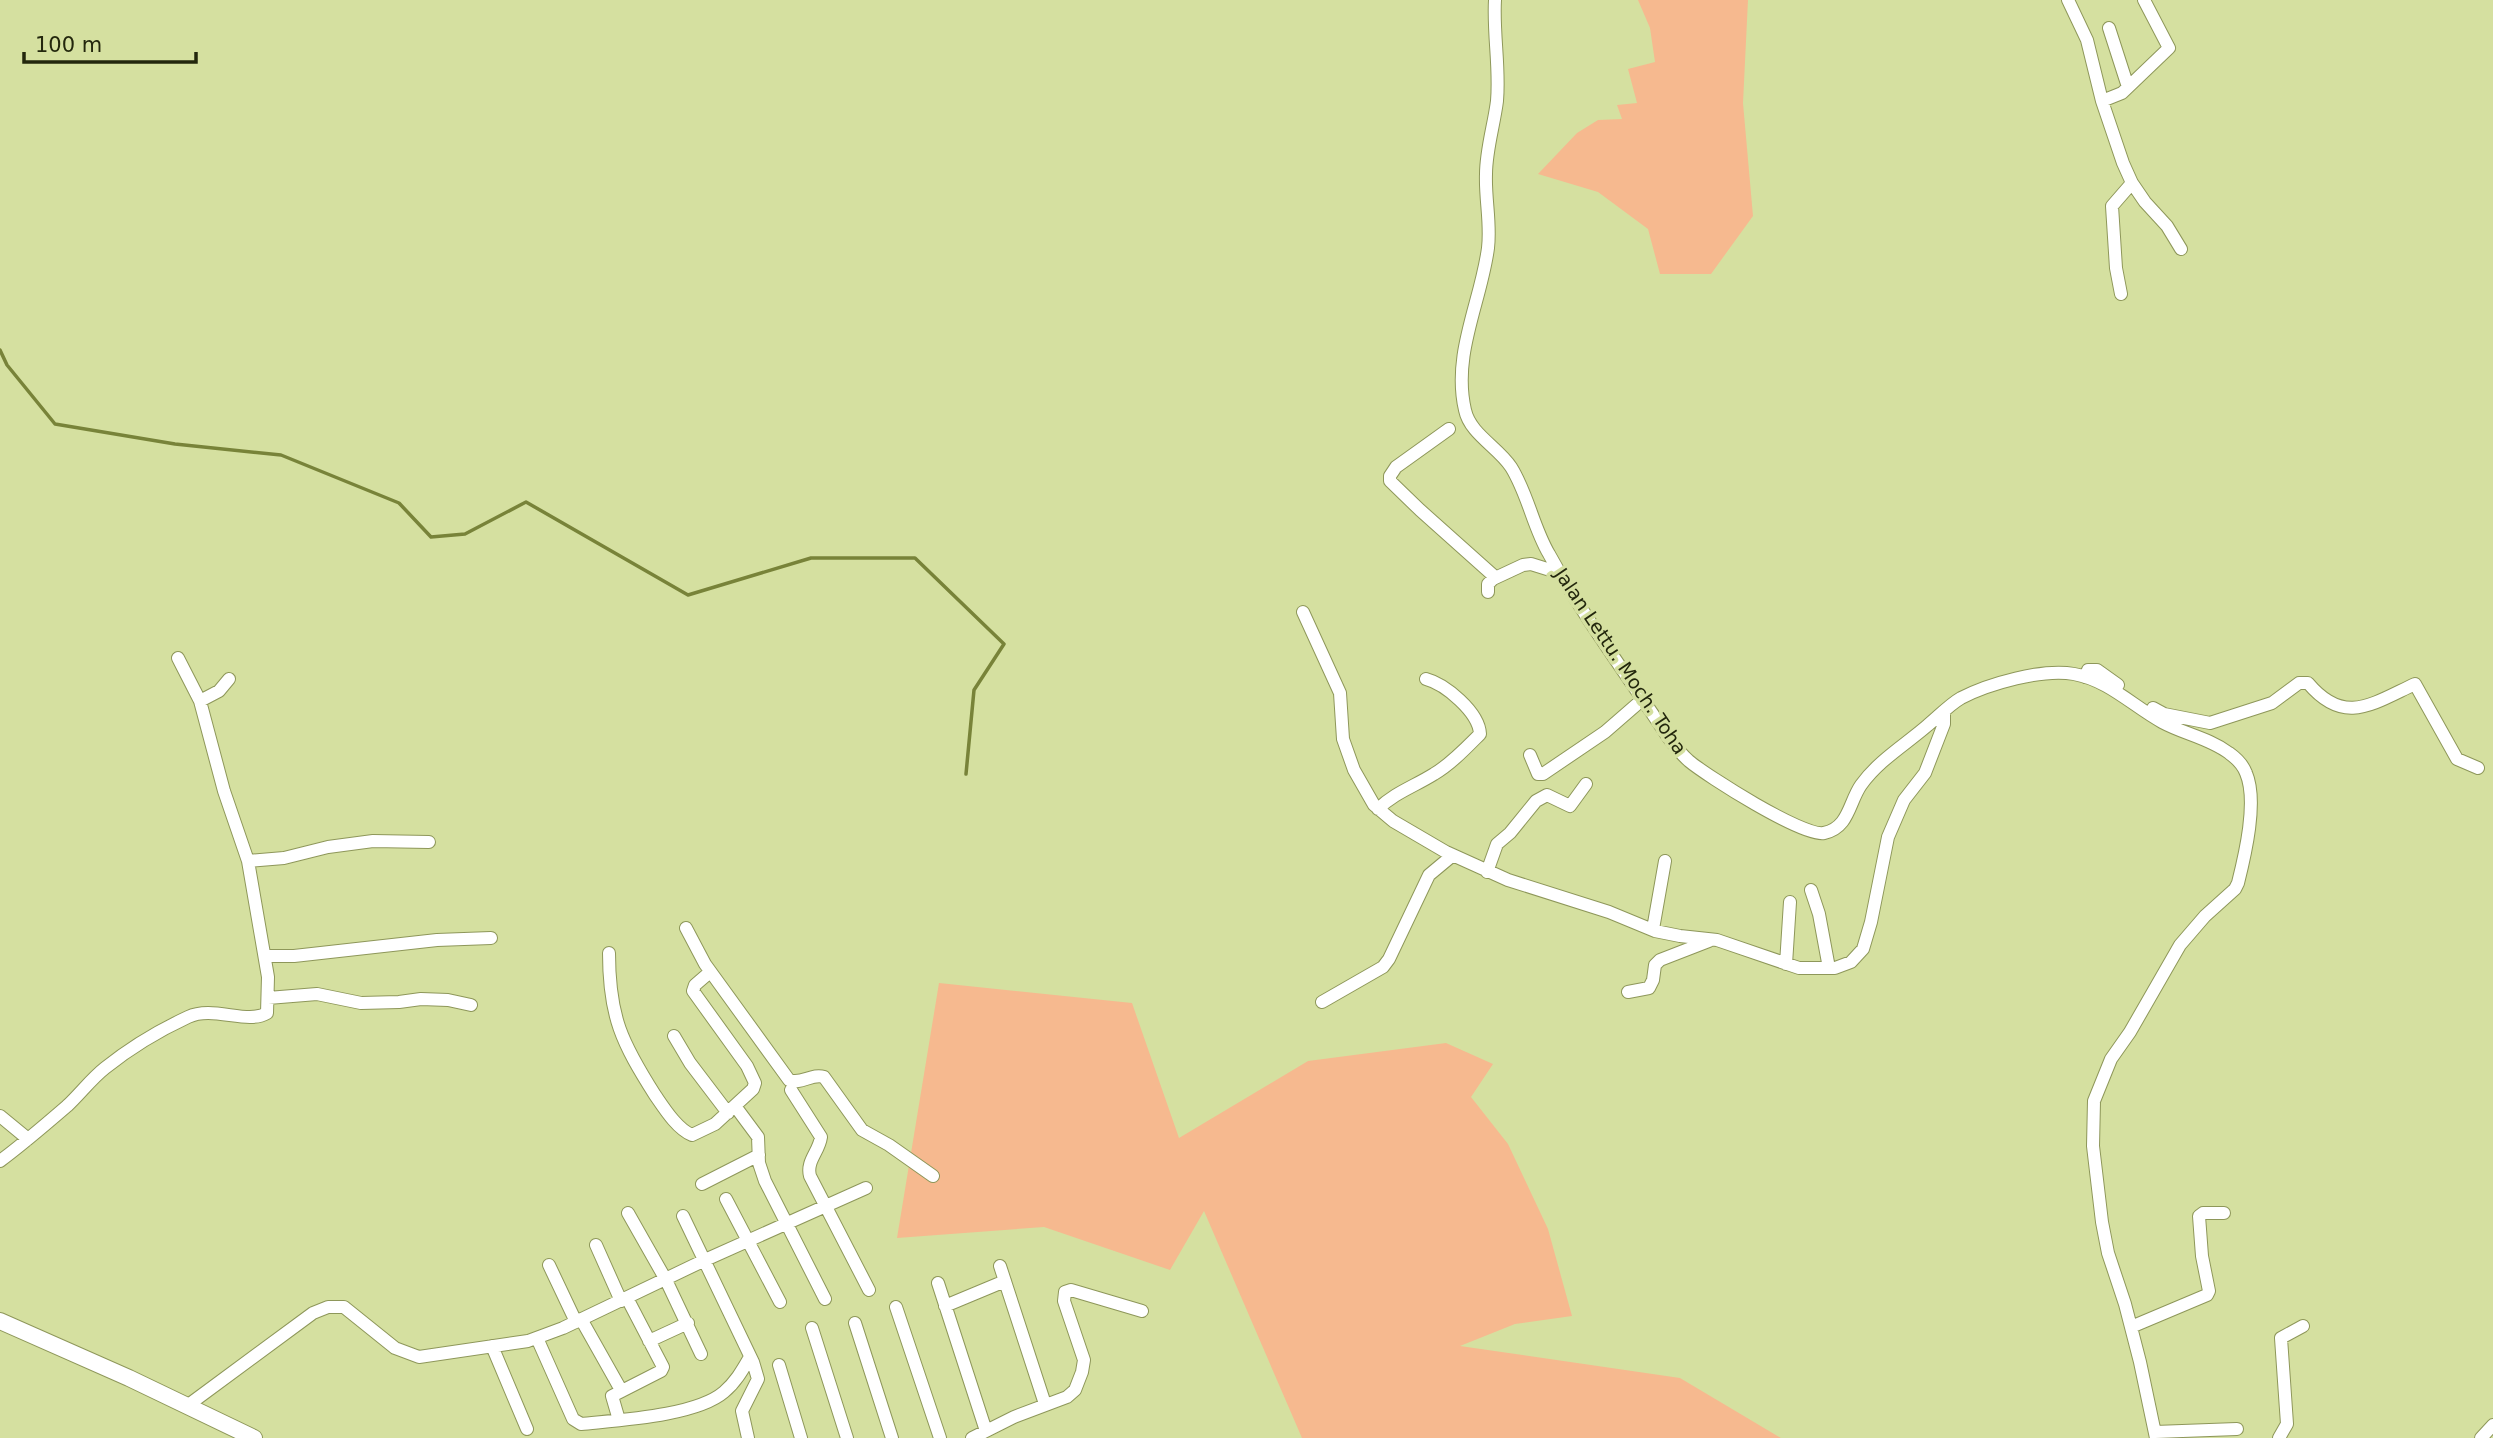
<svg xmlns="http://www.w3.org/2000/svg" width="2493" height="1438" font-family="'DejaVu Sans',sans-serif">
  <style>
    .green { fill: #f6b98f }
    .lines { fill: none; stroke-linecap: round; stroke-linejoin: round }
    .stream { stroke: #788339; stroke-width: 3.5 }
    .minor-casing { stroke: #8e975a; stroke-width: 14 }
    .major-casing { stroke: #8e975a; stroke-width: 18 }
    .minor { stroke: #fff; stroke-width: 12 }
    .major { stroke: #fff; stroke-width: 16 }
    .labels { text-anchor: middle; dominant-baseline: central; stroke-width: 7; stroke-linejoin: round; paint-order: stroke }
    .street-label { font-size: 19px; fill: #23270d; stroke: #d5e0a0 }
  </style>
  <rect width="100%" height="100%" fill="#d5e0a0"/>
  <path class="green" d="M 1638,0 L 1748,0 L 1743,103 L 1753,216 L 1711,274 L 1660,274 L 1648,229 L 1598,192 L 1538,174 L 1577,133 L 1598,120 L 1622,119 L 1617,105 L 1637,103 L 1628,69 L 1655,62 L 1650,28 Z
    M 939,983 L 1132,1003 L 1179,1138 L 1308,1061 L 1446,1043 L 1493,1064 L 1471,1097 L 1508,1144 L 1548,1229 L 1572,1316 L 1515,1324 L 1460,1346 L 1680,1378 L 1781,1438 L 1302,1438 L 1204,1211 L 1170,1270 L 1044,1227 L 897,1238 Z"/>
  <g class="lines">
    <path class="stream" d="M 0,350 L 7,365 L 55,424 L 175,444 L 281,455 L 399,503 L 431,537 L 465,534 L 526,502 L 688,595 L 811,558 L 915,558 L 1004,644 L 974,690 L 966,774"/>
    <defs>
      <path id="minor" d="M 1495,0 C 1493,34 1500,67 1497,101 C 1494,125 1486,150 1486,174 C 1485,199 1491,223 1488,248 C 1481,302 1452,354 1465,410 C 1470,434 1498,447 1511,467 C 1528,494 1533,527 1549,554 C 1584,618 1628,676 1668,737 C 1674,745 1681,754 1689,761 C 1707,776 1803,837 1824,833 C 1849,828 1849,802 1861,785 C 1879,760 1905,745 1928,725 C 1939,716 1949,705 1961,698 C 1988,684 2043,668 2074,674 C 2108,680 2133,706 2162,722 C 2184,734 2209,738 2229,753 C 2236,758 2243,765 2246,773 C 2258,801 2245,855 2238,883 L 2235,889 L 2205,916 L 2180,945 L 2130,1032 L 2111,1059 L 2094,1101 L 2093,1146 L 2102,1222 L 2108,1253 L 2125,1304 L 2140,1362 L 2156,1438
        M 2068,0 L 2087,40 L 2102,101 L 2123,163 L 2132,183 L 2145,202 L 2167,226 L 2181,249
        M 2109,28 L 2128,87
        M 2102,101 L 2122,93 L 2169,48 L 2144,0
        M 2121,294 L 2116,268 L 2112,206 L 2132,183
        M 1449,429 L 1396,467 L 1390,476 L 1390,481 L 1420,510 L 1495,577
        M 1488,592 L 1488,584 L 1493,579 L 1523,565 L 1531,564 L 1560,573
        M 1303,612 L 1340,693 L 1343,739 L 1354,770 L 1374,805 L 1393,821 L 1446,852 L 1508,880 L 1609,912 L 1655,931 L 1680,936 L 1717,940 L 1799,968 L 1835,968 L 1851,962 L 1863,949 L 1871,922 L 1888,837 L 1904,800 L 1925,773 L 1944,724 L 1944,713
        M 2085,677 L 2088,670 L 2097,670 L 2118,685
        M 200,701 L 219,691 L 229,679
        M 2153,708 L 2164,714 L 2210,723 L 2272,703 L 2299,683 L 2308,683 C 2344,726 2372,704 2415,684 L 2457,759 L 2478,768
        M 1530,755 L 1538,774 L 1543,774 L 1605,732 L 1643,699
        M 1378,809 C 1394,793 1415,786 1434,774 C 1451,764 1466,748 1480,734 C 1479,712 1445,684 1426,679
        M 248,861 L 284,858 L 328,847 L 373,841 L 429,842
        M 1487,872 L 1497,844 L 1510,833 L 1536,801 L 1547,795 L 1570,806 L 1586,784
        M 1811,890 L 1819,914 L 1829,968
        M 686,928 L 705,964 L 789,1080 C 801,1085 812,1073 824,1077 L 862,1130 L 889,1145 L 933,1176
        M 1653,929 L 1665,861
        M 609,953 C 609,1017 622,1043 655,1095 C 664,1108 677,1129 692,1135 L 715,1124 L 753,1089 L 755,1083 L 747,1066 L 693,991 L 695,985 L 710,972
        M 265,956 L 294,956 L 437,940 L 491,938
        M 1786,964 L 1790,902
        M 1628,992 L 1649,988 L 1653,980 L 1655,965 L 1660,960 L 1709,941
        M 268,998 L 317,994 L 361,1003 L 399,1002 L 421,999 L 448,1000 L 471,1005
        M 1322,1002 L 1383,967 L 1389,959 L 1429,875 L 1453,855
        M 674,1036 L 690,1063 L 728,1113
        M 791,1090 L 821,1137 C 819,1152 806,1161 810,1176 L 869,1290
        M 735,1106 L 758,1137 L 759,1163 L 765,1181 L 825,1299
        M 0,1116 L 28,1139
        M 0,1161 C 23,1144 45,1125 67,1106 C 80,1094 91,1079 105,1068 C 130,1048 160,1030 188,1017 C 213,1005 247,1025 267,1013 L 268,977 L 248,861 L 224,791 L 200,701 L 178,658
        M 702,1184 L 759,1155
        M 726,1199 L 780,1302
        M 628,1213 L 666,1280 L 701,1354
        M 683,1216 L 753,1362 L 758,1379 L 742,1411 L 748,1438
        M 596,1245 L 621,1301
        M 549,1265 L 576,1322
        M 1000,1266 L 1045,1404
        M 938,1283 L 986,1431
        M 945,1306 L 1005,1281
        M 896,1307 L 940,1438
        M 581,1319 L 621,1390
        M 855,1323 L 892,1438
        M 2131,1327 L 2207,1295 L 2209,1291 L 2202,1256 L 2199,1216 L 2203,1213 L 2224,1213
        M 812,1328 L 847,1438
        M 537,1338 L 573,1419 L 581,1424 C 619,1420 696,1416 724,1392 C 736,1382 743,1369 750,1357
        M 649,1341 L 688,1323
        M 492,1346 L 527,1429
        M 779,1365 L 801,1438
        M 187,1406 L 313,1313 L 328,1307 L 344,1307 L 395,1348 L 419,1357 L 528,1341 L 563,1328 L 705,1260 L 866,1188
        M 619,1420 L 612,1396 L 661,1371 L 663,1367 L 627,1298
        M 2155,1432 L 2237,1429
        M 972,1438 L 1014,1417 L 1067,1397 L 1075,1390 L 1082,1372 L 1084,1360 L 1064,1301 L 1065,1292 L 1071,1290 L 1142,1311
        M 2279,1438 L 2287,1424 L 2281,1338 L 2303,1326
        M 2481,1438 L 2493,1425"/>
      <path id="major" d="M 0,1321 L 129,1378 L 254,1438"/>
    </defs>
    <use href="#minor" class="minor-casing"/>
    <use href="#major" class="major-casing"/>
    <use href="#minor" class="minor"/>
    <use href="#major" class="major"/>
  </g>
  <g class="labels">
    <g class="street-label">
      <text transform="translate(1621 661) rotate(56)">Jalan Lettu. Moch. Toha</text>
    </g>
  </g>
  <path d="M24 52v10h172v-10" fill="none" stroke="#23270d" stroke-width="3.5"/>
  <text x="35" y="52" font-size="21" fill="#23270d" stroke="#d5e0a0" stroke-width="5" paint-order="stroke">100 m</text>
</svg>
